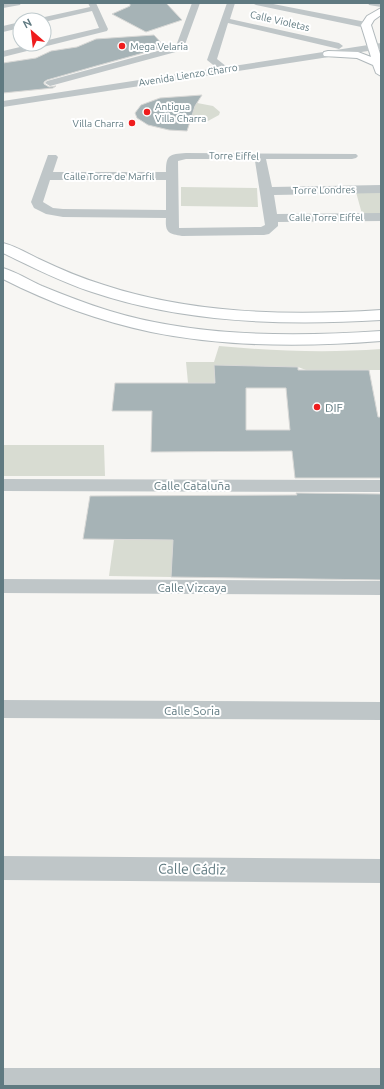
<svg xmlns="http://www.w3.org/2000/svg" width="384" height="1089" font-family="Ubuntu,sans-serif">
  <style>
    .green { fill: #d8dcd2 }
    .building { fill: #a6b3b6; stroke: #d8d8d6; fill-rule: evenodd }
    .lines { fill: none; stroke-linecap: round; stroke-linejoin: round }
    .major-casing { stroke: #b0b8bb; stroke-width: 2 }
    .minor { fill: #bfc6c8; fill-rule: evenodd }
    .major { fill: #fff; fill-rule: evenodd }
    .poi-dot { fill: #ef1c1d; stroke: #fff; stroke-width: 1.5 }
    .labels { text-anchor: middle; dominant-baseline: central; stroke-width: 4; stroke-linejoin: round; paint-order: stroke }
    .far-street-label { font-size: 10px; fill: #607a81; stroke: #fff }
    .far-poi-label { font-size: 10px; fill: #607a81; stroke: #fff; text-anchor: start }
    .poi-label { font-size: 12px; fill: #607a81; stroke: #fff; text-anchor: start }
    .street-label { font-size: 12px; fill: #607a81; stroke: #fff }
    .near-street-label { font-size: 14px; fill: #607a81; stroke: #fff }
  </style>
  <rect width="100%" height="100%" fill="#f7f6f3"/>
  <path class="green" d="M 192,102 L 213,106 L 220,112 L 219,115 L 208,121 L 183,123 Z
    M 181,187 L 257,188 L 258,207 L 181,206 Z
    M 356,192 L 381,192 L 381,214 L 362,214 Z
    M 219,346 C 273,351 327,353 381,349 L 381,370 L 306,370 L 298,367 L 214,366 L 216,424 L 188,383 L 186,362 L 214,362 Z
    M 3,445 L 104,445 L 105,476 L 3,476 Z
    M 114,540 L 173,540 L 171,577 L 109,576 Z"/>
  <path class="building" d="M 130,3 L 166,3 L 182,20 L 146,32 L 112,14 L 130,6 Z
    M 154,35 L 165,47 L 96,66 L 47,80 L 44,82 L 44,84 L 49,87 L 56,86 L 53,88 L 3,93 L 3,63 L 36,58 L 51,51 L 77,47 L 96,39 Z
    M 202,95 L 195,106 L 187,131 L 169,130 L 148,125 L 137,118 L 135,113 L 141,105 L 160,98 Z
    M 214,365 L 298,367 L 298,370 L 369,370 L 378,417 L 381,417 L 381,478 L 295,478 L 292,451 L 151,452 L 152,411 L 112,411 L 115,383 L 215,383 ZM 246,388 L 286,388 L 290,430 L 246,430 Z
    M 296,493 L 381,494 L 381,580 L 171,577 L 173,540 L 83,539 L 90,496 L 297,495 Z"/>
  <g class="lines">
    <defs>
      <path id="major" d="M 381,8 L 381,15 L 374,20 L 371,25 L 381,57 L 381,76 L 376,73 L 373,65 L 357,58 L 324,56 L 323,54 L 324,52 L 328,51 L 358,52 L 371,57 L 361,25 L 367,16 Z
        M 3,243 C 15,246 27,253 39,259 C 60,269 81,278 104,285 C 192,314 289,316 381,310 L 381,320 C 285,326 184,323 92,292 C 61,282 32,267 3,253 Z
        M 3,268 C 16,272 29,280 42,286 C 64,295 87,304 110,311 C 195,337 293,337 381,331 L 381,341 C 307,347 224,347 151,332 C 100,321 50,303 3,279 Z"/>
    </defs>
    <use href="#major" class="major-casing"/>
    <path class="minor" d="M 21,3 L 20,5 L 3,8 L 3,4 Z
      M 88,3 L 96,3 L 108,29 L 107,31 L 3,57 L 3,51 L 33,44 L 44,44 L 44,41 L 99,28 L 92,11 L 44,22 L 44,20 L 39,20 L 40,18 L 90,7 Z
      M 192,3 L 200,3 L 183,50 L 50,86 L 45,83 L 47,81 L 176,46 Z
      M 227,3 L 235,3 L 230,19 L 339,43 L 343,46 L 339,49 L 228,23 L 217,59 L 227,67 L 381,43 L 381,49 L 3,107 L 3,101 L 217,68 L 207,60 Z
      M 252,3 L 268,3 L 366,22 L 370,25 L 366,28 L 256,5 Z
      M 368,3 L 381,3 L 381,7 L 369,5 Z
      M 20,22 L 20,28 L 3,32 L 3,26 Z
      M 186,153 L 356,154 L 358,156 L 356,158 L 352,159 L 266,159 L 272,187 L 381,185 L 381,193 L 274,195 L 277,214 L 381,213 L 381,221 L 278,222 L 278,226 L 269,234 L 264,235 L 182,236 C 168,234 165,232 166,218 L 63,217 L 46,214 L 34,208 L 31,202 L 48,155 L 56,155 L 58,157 L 53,172 L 166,172 C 166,155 169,154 186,153 ZM 186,159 L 251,159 L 255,161 L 265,225 L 261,227 L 179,228 L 178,161 ZM 50,180 L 166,180 L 166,210 L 63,209 L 53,208 L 43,202 Z
      M 3,479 L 381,480 L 381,492 L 3,491 Z
      M 3,579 L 381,581 L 381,595 L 3,593 Z
      M 3,700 L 381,702 L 381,720 L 3,718 Z
      M 3,856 L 381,859 L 381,883 L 3,880 Z
      M 3,1068 L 381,1068 L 381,1086 L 3,1086 Z"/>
    <use href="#major" class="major"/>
  </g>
  <g class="poi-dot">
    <circle cx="122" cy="46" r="4"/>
    <circle cx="147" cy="112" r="4"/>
    <circle cx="132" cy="123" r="4"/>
    <circle cx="317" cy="407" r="4"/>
  </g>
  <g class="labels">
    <g class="far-street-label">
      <text transform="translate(280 21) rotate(13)">Calle Violetas</text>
      <text transform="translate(188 75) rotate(-9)">Avenida Lienzo Charro</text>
      <text transform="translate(234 156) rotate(1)">Torre Eiffel</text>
      <text x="109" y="176">Calle Torre de Marfil</text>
      <text transform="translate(324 190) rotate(-1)">Torre Londres</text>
      <text x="326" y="217">Calle Torre Eiffel</text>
    </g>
    <g class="far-poi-label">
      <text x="130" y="46">Mega Velaria</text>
      <text x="155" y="106">Antigua<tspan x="155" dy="12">Villa Charra</tspan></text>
      <text x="124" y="123" text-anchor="end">Villa Charra</text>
    </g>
    <g class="poi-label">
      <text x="325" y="407">DIF</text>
    </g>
    <g class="street-label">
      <text x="192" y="485">Calle Cataluña</text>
      <text x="192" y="587">Calle Vizcaya</text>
      <text x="192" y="710">Calle Soria</text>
    </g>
    <g class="near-street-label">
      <text transform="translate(192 869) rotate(1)">Calle Cádiz</text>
    </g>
  </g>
  <rect width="384" height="1089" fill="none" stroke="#607a81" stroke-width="8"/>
  <g transform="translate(32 32) rotate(332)"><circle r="19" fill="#ffffff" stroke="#bfcacd"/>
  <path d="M0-3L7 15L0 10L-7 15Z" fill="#ef1c1d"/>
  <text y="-6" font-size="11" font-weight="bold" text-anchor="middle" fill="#607a81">N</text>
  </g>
</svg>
